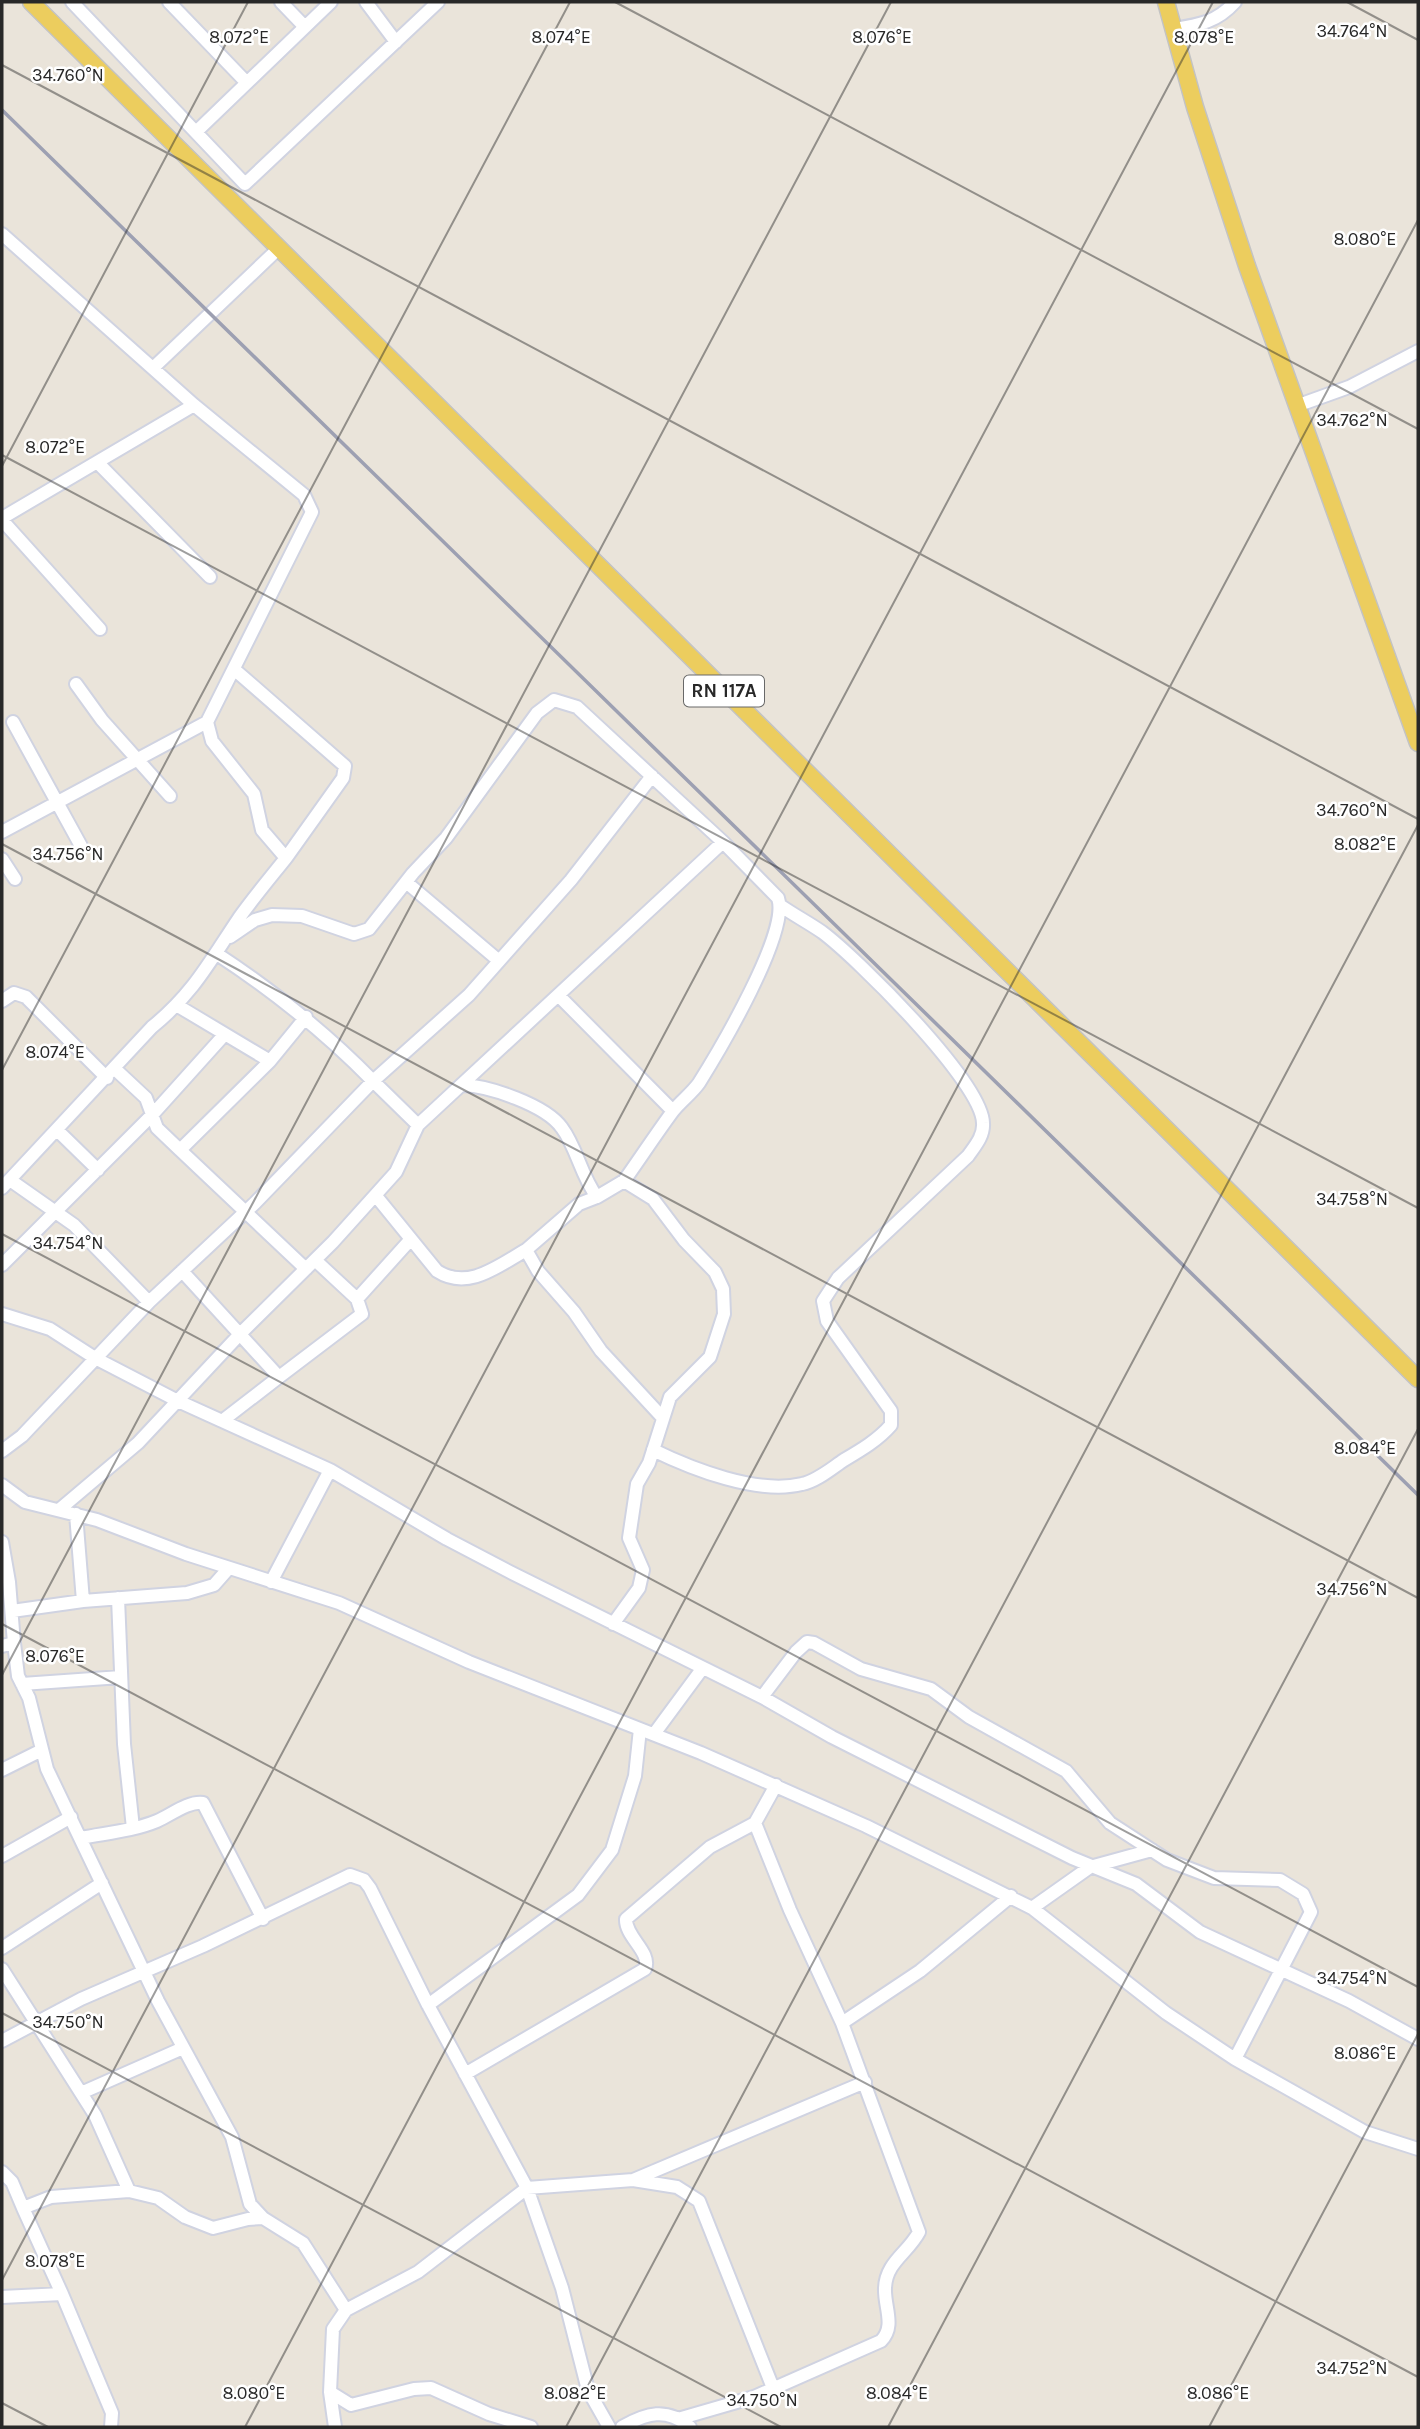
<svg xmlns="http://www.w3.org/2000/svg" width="1420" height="2429" font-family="Karla,sans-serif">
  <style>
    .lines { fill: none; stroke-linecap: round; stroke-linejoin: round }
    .minor-casing { stroke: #d0d3e1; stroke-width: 16 }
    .major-casing { stroke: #c3c3c3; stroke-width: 19 }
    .minor { stroke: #fff; stroke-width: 12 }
    .major { stroke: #eccd5e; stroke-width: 16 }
    .rail { stroke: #9da0b2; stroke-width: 3.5 }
    .ticks { fill: none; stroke: #282828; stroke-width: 2; stroke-opacity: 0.45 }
    .labels { text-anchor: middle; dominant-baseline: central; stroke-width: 5; stroke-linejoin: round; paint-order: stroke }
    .shield { fill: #fff; stroke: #686868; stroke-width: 2 }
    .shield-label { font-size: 19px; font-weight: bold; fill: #282828 }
    .ticks-label { font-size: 18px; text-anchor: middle; fill: #282828; stroke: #fff; stroke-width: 5; stroke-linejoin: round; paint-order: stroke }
  </style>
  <rect width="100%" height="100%" fill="#eae4da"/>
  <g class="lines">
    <defs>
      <path id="minor" d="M 72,2 L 245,184 L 438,2
        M 169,2 L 247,83
        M 281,2 L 305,27
        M 366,2 L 396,42
        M 1173,29 C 1200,25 1217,22 1235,2
        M 197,131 L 331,2
        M 2,234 L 194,405 L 304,495 L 312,512 L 207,722 L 212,741 L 254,794 L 262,830 L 286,858 C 270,878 254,897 239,918 C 210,961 193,994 152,1027 L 2,1188
        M 153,368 L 278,249
        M 1299,405 L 1349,387 L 1418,351
        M 97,462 L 210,577
        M 2,518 L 194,405
        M 2,520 L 100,629
        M 235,670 L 345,766 L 343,778 L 286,858
        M 76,684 L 102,720 L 170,796
        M 13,722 L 81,846
        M 2,832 L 207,722
        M 2,859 L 15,879
        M 406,882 L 498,960
        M 230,937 L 255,920 L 272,915 L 302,916 L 354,934 L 369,929 L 413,873 L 446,838 L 537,713 L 554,700 L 577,707 L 723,842 L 418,1125
        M 217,954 C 275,992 325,1032 373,1081 L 469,995 L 571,880 L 652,776
        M 559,996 L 673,1111
        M 2,1001 L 14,993 L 26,997 L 107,1078
        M 178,1006 L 270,1061
        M 115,1069 L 146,1098 L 157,1128 L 180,1150 L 270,1061 L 306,1017
        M 463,1085 C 489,1086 546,1105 562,1128 C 577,1148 581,1176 597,1197 L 624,1181 L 653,1199 L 684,1240 L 715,1272 L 723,1289 L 724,1314 L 710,1357 L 670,1397 L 649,1463 L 637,1484 L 629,1538 L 643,1570 L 639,1588 L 613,1624
        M 57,1130 L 98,1170
        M 180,1150 L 306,1269
        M 624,1181 C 641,1157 656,1134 673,1111 C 681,1101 692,1093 699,1083 C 719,1051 790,932 778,898 L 723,842
        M 376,1196 L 437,1271 C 468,1291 498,1266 526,1250
        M 597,1197 L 579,1204 L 526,1250 L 538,1271 L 574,1312 L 601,1351 L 662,1417
        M 2,1265 L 153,1114 L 225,1034
        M 182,1271 L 279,1377 L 222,1421
        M 357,1299 L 411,1239
        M 2,1314 L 50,1329 L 95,1358 L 178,1401 L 330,1470 L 447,1539 L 510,1572 L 762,1697 L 832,1737 L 1072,1858 L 1136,1884 L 1200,1932 L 1349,2001 L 1418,2039
        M 279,1377 L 362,1314 L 357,1299 L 315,1260
        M 653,1450 C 692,1469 758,1495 802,1484 C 817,1481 832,1468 844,1460 C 861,1450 878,1440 891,1425 L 891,1411 L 827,1321 L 823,1301 L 838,1278 L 968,1156 C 975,1146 984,1136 983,1123 C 982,1082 857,958 822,932 C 809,923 794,915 781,906
        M 2,1451 L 22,1436 L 149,1302 L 74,1225 L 10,1180
        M 2,1485 L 25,1502 L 97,1520 L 186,1554 L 339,1603 L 469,1662 L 701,1753 L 866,1826 L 1032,1908 L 1166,2013 L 1235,2059 L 1365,2132 L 1418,2149
        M 60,1509 L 138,1443 L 240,1334 L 333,1242 L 396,1172 L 418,1125 L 373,1081 L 255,1203 L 149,1302
        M 76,1514 L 83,1601
        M 2,1542 L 9,1582 L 14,1643 L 2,1646
        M 271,1582 L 330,1470
        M 118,1598 L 124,1744 L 133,1828
        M 12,1611 L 83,1601 L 187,1593 L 214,1585 L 229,1568
        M 14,1643 L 18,1676 L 29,1698 L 47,1769 L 158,2001 L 232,2137 L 250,2204 L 263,2218 L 303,2243 L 346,2310 L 333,2329 L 330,2392 L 351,2405 L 414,2389 L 431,2388 L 489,2414 L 531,2427
        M 22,1684 L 121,1677
        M 762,1697 L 796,1652 L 807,1642 L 814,1643 L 861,1669 L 931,1689 L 969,1717 L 1066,1771 L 1110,1823 L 1167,1860 L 1214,1878 L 1280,1880 L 1303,1894 L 1311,1912 L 1235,2059
        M 654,1734 L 702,1669
        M 2,1770 L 42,1750
        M 81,1838 C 106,1833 133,1831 157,1821 C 171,1815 188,1801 203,1803 L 263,1919
        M 2,1856 L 71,1817
        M 1032,1908 L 1090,1867 L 1152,1850
        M 2,1948 L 102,1883
        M 2,1969 L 95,2115 L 129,2191 L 158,2198 L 185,2217 L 213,2228 L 248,2219 L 263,2218
        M 842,2023 L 920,1971 L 1011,1896
        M 2,2041 L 81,1999 L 203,1946 L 350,1875 L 364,1880 L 370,1888 L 428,2005
        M 465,2074 L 645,1969 C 652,1952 625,1937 626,1919 L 710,1847 L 755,1823 L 776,1785
        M 81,2093 L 183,2048
        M 2,2172 L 12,2182 L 23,2208 L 51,2197 L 129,2191
        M 633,2180 L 865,2082
        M 62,2294 L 112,2413 L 111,2427
        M 2,2297 L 62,2294 L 23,2208
        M 346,2310 L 418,2272 L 527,2188 L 633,2180 L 677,2187 L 699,2201 L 773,2388
        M 330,2392 L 335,2427
        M 678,2419 L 754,2397 L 881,2341 C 896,2326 884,2307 885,2288 C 886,2262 908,2253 919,2232 L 842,2023 L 790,1910 L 755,1823
        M 609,2427 L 588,2390 L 562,2288 L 527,2188 L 428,2005 L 578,1895 L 612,1850 L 635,1776 L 640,1729
        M 622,2427 C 646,2413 667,2407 690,2427"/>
      <path id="major" d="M 31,2 L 1418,1379
        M 1166,2 L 1195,107 L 1247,266 L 1418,743"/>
    </defs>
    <use href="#minor" class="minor-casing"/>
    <use href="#major" class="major-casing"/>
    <use href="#minor" class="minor"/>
    <use href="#major" class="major"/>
    <path class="rail" d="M 2,110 L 1418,1495"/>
  </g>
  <path class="ticks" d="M 615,2 L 1418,429M 1347,2 L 1418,40M 2,65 L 1418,819M 2,455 L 1418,1208M 2,466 L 248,2M 2,844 L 1418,1598M 2,1070 L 570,2M 2,1234 L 1418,1987M 2,1624 L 1418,2377M 2,1675 L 891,2M 2,2013 L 781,2427M 2,2280 L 1213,2M 2,2403 L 48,2427M 245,2427 L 1418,220M 566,2427 L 1418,825M 888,2427 L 1418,1429M 1209,2427 L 1418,2034"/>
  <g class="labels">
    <rect class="shield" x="684" y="675.5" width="80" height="31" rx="5"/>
    <g class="shield-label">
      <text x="724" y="691">RN 117A</text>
    </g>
  </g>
  <g class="ticks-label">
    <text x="1352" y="37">34.764°N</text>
    <text x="239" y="43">8.072°E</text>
    <text x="561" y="43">8.074°E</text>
    <text x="882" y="43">8.076°E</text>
    <text x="1204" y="43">8.078°E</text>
    <text x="68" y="81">34.760°N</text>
    <text x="1365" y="245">8.080°E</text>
    <text x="1352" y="426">34.762°N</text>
    <text x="55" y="453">8.072°E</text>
    <text x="1352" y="816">34.760°N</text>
    <text x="1365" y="850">8.082°E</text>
    <text x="68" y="860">34.756°N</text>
    <text x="55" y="1058">8.074°E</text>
    <text x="1352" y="1205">34.758°N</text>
    <text x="68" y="1249">34.754°N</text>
    <text x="1365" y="1454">8.084°E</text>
    <text x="1352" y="1595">34.756°N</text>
    <text x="55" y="1662">8.076°E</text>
    <text x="1352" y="1984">34.754°N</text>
    <text x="68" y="2028">34.750°N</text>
    <text x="1365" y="2059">8.086°E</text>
    <text x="55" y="2267">8.078°E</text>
    <text x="1352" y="2374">34.752°N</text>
    <text x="254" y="2399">8.080°E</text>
    <text x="575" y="2399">8.082°E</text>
    <text x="897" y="2399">8.084°E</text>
    <text x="1218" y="2399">8.086°E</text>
    <text x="762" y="2406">34.750°N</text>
  </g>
  <rect width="1420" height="2429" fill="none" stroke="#282828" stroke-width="7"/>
</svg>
